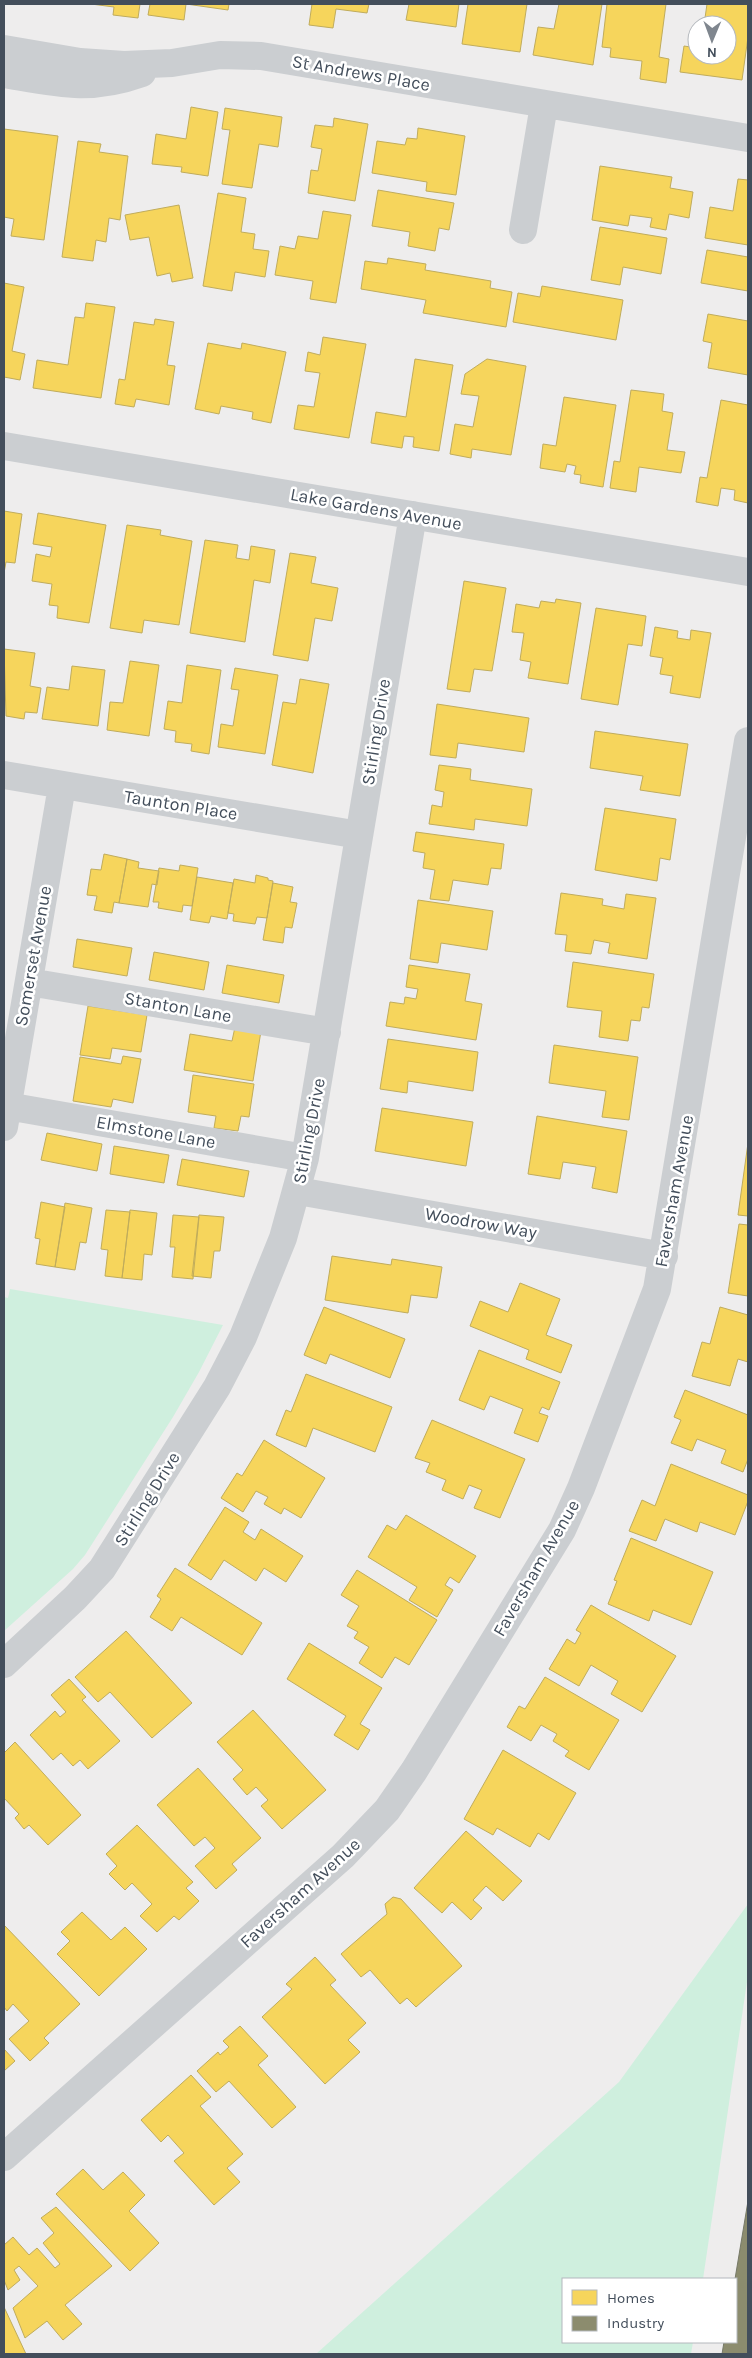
<svg xmlns="http://www.w3.org/2000/svg" width="752" height="2358" font-family="Karla,sans-serif">
  <style>
    .green { fill: #cfefde }
    .homes { fill: #f6d55c; stroke: #c0ac5c }
    .industry { fill: #8c8c6e; stroke: #767968 }
    .lines { fill: none; stroke-linecap: round; stroke-linejoin: round }
    .minor { stroke: #cbced1; stroke-width: 28 }
    .labels { text-anchor: middle; dominant-baseline: central; stroke-width: 5; stroke-linejoin: round; paint-order: stroke }
    .street-label { font-size: 18px; fill: #434e5b; stroke: #fff }
  </style>
  <rect width="100%" height="100%" fill="#eeeded"/>
  <path class="green" d="M 10,1289 L 223,1325 L 199,1372 L 173,1417 L 85,1555 L 73,1569 L 4,1631 L 4,1297 L 8,1298 Z
    M 748,1904 L 748,1975 L 703,2279 L 563,2279 L 563,2342 L 693,2342 L 691,2354 L 316,2354 L 619,2082 Z"/>
  <path class="homes" d="M 91,4 L 140,4 L 138,18 L 113,15 L 114,7 Z
    M 150,4 L 229,4 L 228,10 L 186,4 L 184,20 L 148,15 Z
    M 312,4 L 369,4 L 367,13 L 336,9 L 333,28 L 309,25 Z
    M 409,4 L 459,4 L 456,27 L 406,20 Z
    M 468,4 L 527,4 L 520,52 L 462,44 Z
    M 559,4 L 602,4 L 593,65 L 533,55 L 538,27 L 554,29 Z
    M 607,4 L 666,4 L 659,57 L 669,59 L 666,83 L 640,79 L 642,61 L 610,57 L 611,48 L 602,47 Z
    M 707,4 L 748,4 L 748,37 L 742,80 L 680,72 L 684,46 L 697,48 L 697,55 L 727,55 L 727,25 L 704,25 Z
    M 191,107 L 218,112 L 208,176 L 181,172 L 182,167 L 152,164 L 156,134 L 186,139 Z
    M 225,108 L 282,117 L 278,147 L 259,144 L 252,188 L 222,184 L 230,130 L 222,129 Z
    M 334,118 L 368,124 L 355,201 L 308,193 L 311,170 L 318,171 L 322,149 L 311,147 L 315,125 L 333,127 Z
    M 418,128 L 465,136 L 456,195 L 426,191 L 427,182 L 372,173 L 377,141 L 405,145 L 407,138 L 417,139 Z
    M 4,129 L 58,136 L 44,240 L 11,236 L 14,219 L 4,217 Z
    M 78,141 L 101,144 L 99,152 L 128,156 L 120,220 L 109,218 L 106,242 L 96,240 L 93,261 L 62,257 Z
    M 600,166 L 672,177 L 670,188 L 693,192 L 689,218 L 669,214 L 666,230 L 650,227 L 652,218 L 630,215 L 628,226 L 592,220 Z
    M 738,179 L 748,180 L 748,245 L 705,238 L 710,207 L 733,211 Z
    M 378,190 L 454,203 L 449,230 L 439,228 L 435,251 L 408,246 L 410,232 L 372,226 Z
    M 218,193 L 246,198 L 241,232 L 255,234 L 253,249 L 269,251 L 265,277 L 235,272 L 232,291 L 203,286 Z
    M 179,205 L 193,278 L 172,282 L 170,273 L 157,276 L 149,237 L 130,240 L 125,215 Z
    M 323,211 L 351,215 L 336,303 L 310,299 L 313,281 L 275,275 L 280,246 L 295,249 L 298,236 L 318,239 Z
    M 600,227 L 667,238 L 661,274 L 623,267 L 620,285 L 591,280 Z
    M 707,250 L 748,257 L 748,291 L 701,283 Z
    M 388,258 L 426,264 L 425,270 L 491,281 L 490,288 L 512,292 L 506,327 L 423,313 L 426,300 L 361,289 L 365,261 L 387,264 Z
    M 4,283 L 24,287 L 12,351 L 25,354 L 20,380 L 4,377 Z
    M 542,286 L 623,300 L 616,340 L 513,322 L 518,293 L 540,297 Z
    M 86,303 L 115,307 L 101,398 L 33,388 L 37,360 L 68,365 L 75,317 L 84,318 Z
    M 708,314 L 748,321 L 748,375 L 708,368 L 712,343 L 703,341 Z
    M 155,319 L 174,322 L 167,365 L 175,366 L 169,405 L 136,399 L 134,407 L 115,404 L 119,379 L 125,380 L 134,322 L 154,325 Z
    M 323,337 L 366,344 L 349,438 L 294,429 L 298,405 L 314,407 L 320,373 L 305,371 L 308,352 L 320,355 Z
    M 208,343 L 241,349 L 242,343 L 286,352 L 271,423 L 252,419 L 253,412 L 221,406 L 219,414 L 195,409 Z
    M 415,359 L 453,365 L 439,451 L 413,447 L 414,437 L 404,436 L 402,448 L 371,443 L 376,412 L 406,417 Z
    M 487,359 L 526,366 L 511,455 L 472,449 L 471,458 L 450,454 L 455,424 L 473,427 L 479,396 L 461,394 L 465,374 Z
    M 631,390 L 664,394 L 662,411 L 673,413 L 667,450 L 685,452 L 681,473 L 639,467 L 636,492 L 610,488 L 614,461 L 620,462 Z
    M 564,397 L 616,405 L 603,487 L 580,483 L 581,475 L 574,474 L 576,466 L 567,464 L 565,472 L 540,468 L 543,444 L 556,446 Z
    M 721,400 L 748,405 L 748,503 L 734,500 L 735,490 L 721,488 L 718,506 L 696,502 L 700,477 L 707,478 Z
    M 4,511 L 22,514 L 15,563 L 6,562 L 4,573 Z
    M 38,513 L 106,525 L 89,623 L 57,618 L 58,606 L 49,605 L 52,584 L 32,581 L 36,554 L 50,557 L 52,547 L 33,544 Z
    M 127,525 L 161,530 L 160,535 L 192,541 L 179,625 L 144,620 L 142,633 L 110,628 Z
    M 205,540 L 238,545 L 236,558 L 249,560 L 251,546 L 275,550 L 270,583 L 254,580 L 245,642 L 190,633 Z
    M 290,553 L 316,557 L 311,583 L 338,588 L 332,621 L 315,618 L 308,661 L 273,655 Z
    M 464,581 L 506,588 L 492,671 L 474,669 L 470,692 L 447,689 Z
    M 556,599 L 581,603 L 568,684 L 528,678 L 531,662 L 520,660 L 524,633 L 512,632 L 516,604 L 539,608 L 541,601 L 555,603 Z
    M 596,608 L 646,616 L 642,646 L 628,644 L 618,705 L 581,699 Z
    M 655,627 L 678,631 L 677,638 L 690,640 L 691,630 L 711,633 L 700,698 L 670,693 L 673,676 L 660,674 L 663,658 L 650,656 Z
    M 4,649 L 35,653 L 30,686 L 41,688 L 37,713 L 25,712 L 24,719 L 6,716 Z
    M 130,661 L 159,665 L 149,736 L 107,730 L 110,702 L 123,703 Z
    M 187,665 L 221,670 L 209,754 L 191,751 L 192,744 L 175,742 L 176,731 L 164,729 L 168,701 L 182,703 Z
    M 72,666 L 105,670 L 98,726 L 42,719 L 47,687 L 69,690 Z
    M 235,668 L 278,675 L 265,754 L 218,747 L 221,724 L 233,726 L 239,690 L 231,689 Z
    M 300,679 L 329,684 L 313,773 L 272,765 L 283,702 L 296,704 Z
    M 437,704 L 529,718 L 524,752 L 458,743 L 456,758 L 430,755 Z
    M 595,731 L 688,744 L 680,796 L 640,790 L 643,776 L 590,768 Z
    M 439,765 L 471,769 L 470,780 L 532,789 L 527,826 L 475,819 L 474,830 L 429,824 L 432,805 L 442,807 L 444,792 L 435,790 Z
    M 605,808 L 676,819 L 670,860 L 660,858 L 657,881 L 595,870 Z
    M 416,832 L 504,844 L 501,869 L 491,868 L 488,885 L 453,880 L 449,901 L 430,899 L 435,870 L 423,868 L 425,853 L 413,851 Z
    M 104,854 L 127,859 L 119,903 L 114,902 L 112,913 L 94,910 L 97,896 L 87,895 L 91,869 L 101,870 Z
    M 127,859 L 139,862 L 138,868 L 159,871 L 157,885 L 152,884 L 148,907 L 119,903 Z
    M 180,865 L 198,868 L 192,906 L 183,905 L 182,912 L 158,908 L 159,902 L 153,902 L 159,868 L 179,871 Z
    M 256,875 L 268,878 L 268,880 L 273,881 L 267,918 L 257,917 L 255,924 L 233,921 L 234,914 L 228,913 L 234,879 L 255,883 Z
    M 197,877 L 233,883 L 227,919 L 211,916 L 209,923 L 190,920 Z
    M 273,883 L 293,887 L 290,902 L 297,903 L 292,928 L 285,927 L 283,943 L 263,940 Z
    M 561,893 L 603,899 L 602,905 L 624,909 L 626,894 L 656,898 L 647,959 L 608,953 L 610,943 L 594,940 L 591,954 L 565,951 L 567,935 L 555,934 Z
    M 418,900 L 493,911 L 487,950 L 441,943 L 438,963 L 410,959 Z
    M 77,939 L 132,948 L 127,976 L 73,967 Z
    M 154,952 L 209,962 L 204,990 L 149,980 Z
    M 573,962 L 654,974 L 649,1008 L 642,1007 L 640,1021 L 631,1020 L 628,1041 L 599,1037 L 602,1011 L 567,1007 Z
    M 227,965 L 284,975 L 279,1003 L 222,993 Z
    M 409,965 L 470,974 L 465,1001 L 482,1004 L 476,1040 L 386,1026 L 390,1002 L 404,1004 L 405,997 L 416,999 L 418,989 L 406,987 Z
    M 88,1006 L 147,1015 L 141,1052 L 112,1048 L 110,1059 L 80,1055 Z
    M 235,1027 L 261,1031 L 253,1081 L 184,1070 L 190,1034 L 232,1041 Z
    M 388,1039 L 478,1052 L 473,1091 L 408,1081 L 407,1093 L 380,1089 Z
    M 554,1045 L 638,1057 L 629,1120 L 602,1117 L 606,1091 L 549,1083 Z
    M 123,1056 L 141,1059 L 133,1103 L 113,1099 L 111,1107 L 73,1101 L 80,1057 L 121,1064 Z
    M 193,1075 L 254,1084 L 249,1117 L 241,1116 L 238,1131 L 214,1128 L 216,1116 L 188,1112 Z
    M 382,1108 L 473,1122 L 466,1166 L 375,1151 Z
    M 537,1116 L 627,1131 L 617,1193 L 592,1188 L 596,1167 L 563,1162 L 560,1179 L 528,1174 Z
    M 47,1133 L 102,1144 L 97,1171 L 41,1160 Z
    M 748,1143 L 748,1216 L 738,1215 Z
    M 114,1146 L 169,1155 L 164,1183 L 110,1174 Z
    M 182,1159 L 249,1171 L 244,1197 L 177,1185 Z
    M 41,1202 L 65,1207 L 55,1267 L 36,1264 L 40,1239 L 35,1238 Z
    M 65,1203 L 92,1208 L 86,1243 L 80,1242 L 75,1270 L 55,1267 Z
    M 106,1210 L 130,1212 L 122,1278 L 105,1276 L 108,1250 L 101,1249 Z
    M 130,1210 L 157,1213 L 152,1255 L 144,1254 L 142,1280 L 122,1278 Z
    M 173,1215 L 199,1217 L 193,1279 L 172,1277 L 175,1247 L 170,1247 Z
    M 199,1215 L 224,1217 L 220,1251 L 214,1251 L 211,1278 L 192,1276 Z
    M 739,1224 L 748,1225 L 748,1296 L 728,1293 Z
    M 332,1256 L 391,1265 L 392,1259 L 442,1267 L 437,1298 L 411,1295 L 408,1313 L 325,1300 Z
    M 520,1283 L 560,1299 L 546,1335 L 572,1345 L 561,1373 L 526,1359 L 529,1350 L 470,1326 L 480,1301 L 508,1312 Z
    M 324,1307 L 405,1339 L 390,1378 L 330,1354 L 326,1364 L 304,1355 Z
    M 720,1307 L 748,1315 L 748,1362 L 738,1359 L 730,1386 L 692,1376 L 702,1342 L 710,1344 Z
    M 479,1350 L 560,1382 L 549,1410 L 542,1407 L 539,1413 L 548,1416 L 538,1442 L 514,1433 L 523,1409 L 490,1396 L 484,1410 L 459,1400 Z
    M 306,1374 L 392,1407 L 375,1452 L 313,1428 L 306,1447 L 276,1435 L 286,1410 L 291,1412 Z
    M 685,1390 L 748,1415 L 748,1459 L 743,1472 L 721,1463 L 726,1450 L 697,1439 L 692,1451 L 671,1443 L 681,1420 L 674,1417 Z
    M 432,1420 L 525,1459 L 500,1518 L 474,1508 L 482,1490 L 469,1485 L 463,1499 L 442,1490 L 446,1480 L 426,1472 L 430,1463 L 415,1458 Z
    M 264,1440 L 325,1478 L 301,1518 L 284,1508 L 281,1514 L 264,1504 L 268,1497 L 256,1491 L 243,1512 L 221,1498 L 237,1473 L 242,1476 Z
    M 671,1464 L 748,1495 L 748,1501 L 735,1535 L 700,1522 L 697,1532 L 665,1519 L 656,1541 L 629,1531 L 642,1500 L 655,1506 Z
    M 225,1507 L 249,1522 L 243,1532 L 255,1540 L 261,1529 L 303,1556 L 286,1582 L 264,1568 L 256,1581 L 224,1560 L 211,1580 L 188,1565 Z
    M 406,1515 L 476,1556 L 459,1583 L 450,1577 L 445,1585 L 453,1590 L 437,1617 L 409,1600 L 417,1587 L 368,1557 L 387,1525 L 396,1530 Z
    M 631,1538 L 713,1572 L 691,1625 L 653,1610 L 649,1621 L 608,1604 L 617,1581 L 614,1580 Z
    M 175,1568 L 262,1623 L 242,1655 L 181,1617 L 172,1631 L 150,1617 L 161,1599 L 157,1596 Z
    M 357,1570 L 437,1620 L 409,1665 L 395,1657 L 382,1678 L 359,1663 L 369,1647 L 354,1638 L 358,1632 L 347,1626 L 359,1606 L 341,1595 Z
    M 591,1605 L 676,1656 L 642,1712 L 611,1694 L 618,1681 L 591,1665 L 579,1686 L 549,1669 L 567,1639 L 575,1644 L 581,1633 L 576,1630 Z
    M 126,1631 L 192,1703 L 152,1738 L 110,1692 L 98,1702 L 75,1677 Z
    M 309,1643 L 382,1688 L 360,1724 L 370,1730 L 358,1750 L 334,1735 L 346,1716 L 287,1679 Z
    M 545,1677 L 619,1720 L 589,1770 L 565,1756 L 569,1751 L 553,1741 L 557,1734 L 541,1725 L 531,1741 L 507,1727 L 519,1706 L 525,1709 Z
    M 69,1679 L 86,1697 L 82,1700 L 120,1741 L 88,1769 L 80,1760 L 73,1766 L 61,1753 L 53,1760 L 30,1735 L 55,1711 L 60,1717 L 66,1712 L 51,1695 Z
    M 253,1710 L 326,1790 L 282,1829 L 261,1806 L 268,1800 L 256,1787 L 247,1795 L 233,1779 L 243,1770 L 217,1742 Z
    M 15,1742 L 81,1815 L 48,1845 L 29,1825 L 24,1829 L 15,1818 L 19,1814 L 4,1798 L 4,1753 Z
    M 503,1750 L 576,1793 L 549,1840 L 538,1833 L 530,1847 L 497,1828 L 493,1835 L 464,1819 Z
    M 198,1768 L 261,1838 L 232,1864 L 237,1870 L 216,1889 L 195,1866 L 215,1848 L 205,1837 L 194,1846 L 157,1805 Z
    M 137,1825 L 193,1882 L 186,1888 L 199,1901 L 179,1920 L 174,1916 L 157,1932 L 140,1916 L 152,1904 L 132,1883 L 125,1890 L 109,1874 L 117,1866 L 106,1854 Z
    M 466,1831 L 522,1881 L 503,1901 L 486,1886 L 473,1900 L 482,1908 L 471,1920 L 452,1902 L 442,1913 L 414,1888 Z
    M 393,1897 L 401,1899 L 462,1966 L 416,2007 L 407,1998 L 400,2004 L 370,1970 L 361,1977 L 341,1954 L 387,1914 L 385,1904 Z
    M 82,1912 L 111,1940 L 125,1927 L 147,1949 L 99,1996 L 57,1954 L 70,1941 L 61,1932 Z
    M 4,1925 L 80,2004 L 44,2038 L 49,2043 L 30,2061 L 9,2039 L 29,2021 L 13,2004 L 7,2011 L 4,2007 Z
    M 315,1957 L 336,1980 L 330,1985 L 366,2023 L 348,2040 L 360,2052 L 325,2084 L 262,2017 L 292,1989 L 286,1984 Z
    M 240,2026 L 268,2056 L 258,2065 L 296,2107 L 272,2128 L 229,2081 L 216,2092 L 197,2071 L 218,2052 L 220,2055 L 229,2047 L 223,2041 Z
    M 4,2049 L 15,2061 L 4,2071 Z
    M 191,2075 L 211,2097 L 200,2106 L 243,2154 L 227,2168 L 240,2182 L 214,2205 L 174,2161 L 184,2153 L 168,2135 L 161,2142 L 141,2120 Z
    M 83,2169 L 103,2190 L 123,2172 L 145,2195 L 129,2211 L 159,2243 L 130,2271 L 56,2194 Z
    M 56,2207 L 112,2266 L 65,2305 L 82,2324 L 63,2340 L 47,2321 L 25,2338 L 13,2308 L 38,2286 L 19,2266 L 14,2270 L 20,2280 L 8,2290 L 4,2280 L 4,2245 L 13,2237 L 29,2255 L 37,2248 L 55,2268 L 60,2264 L 43,2243 L 54,2233 L 41,2218 Z
    M 4,2307 L 26,2354 L 4,2354 Z"/>
  <path class="industry" d="M 748,2201 L 748,2354 L 722,2354 L 724,2342 L 736,2342 L 735,2279 Z"/>
  <g class="lines">
    <path class="minor" d="M 4,49 L 80,62 L 124,65 L 172,63 L 220,55 L 261,56 L 748,138
      M 4,74 C 57,83 89,92 142,73
      M 523,230 L 544,105
      M 4,446 L 748,572
      M 4,775 L 359,835
      M 29,982 L 327,1032
      M 7,1106 L 305,1158
      M 4,1127 L 62,786
      M 298,1191 L 664,1256
      M 4,1664 L 75,1598 L 102,1569 L 217,1387 L 243,1337 L 283,1238 L 305,1158 L 413,515
      M 4,2157 L 343,1856 L 387,1810 L 414,1771 L 562,1530 L 581,1488 L 657,1289 L 748,741"/>
  </g>
  <g class="labels">
    <g class="street-label">
      <text transform="translate(361 73) rotate(10)">St Andrews Place</text>
      <text transform="translate(376 509) rotate(10)">Lake Gardens Avenue</text>
      <text transform="translate(376 732) rotate(-81)">Stirling Drive</text>
      <text transform="translate(181 805) rotate(9)">Taunton Place</text>
      <text transform="translate(33 956) rotate(-80)">Somerset Avenue</text>
      <text transform="translate(178 1007) rotate(10)">Stanton Lane</text>
      <text transform="translate(309 1131) rotate(-79)">Stirling Drive</text>
      <text transform="translate(156 1132) rotate(10)">Elmstone Lane</text>
      <text transform="translate(674 1191) rotate(-80)">Faversham Avenue</text>
      <text transform="translate(481 1223) rotate(10)">Woodrow Way</text>
      <text transform="translate(147 1499) rotate(-58)">Stirling Drive</text>
      <text transform="translate(536 1568) rotate(-60)">Faversham Avenue</text>
      <text transform="translate(300 1893) rotate(-42)">Faversham Avenue</text>
    </g>
  </g>
  <rect width="752" height="2358" fill="none" stroke="#434e5b" stroke-width="10"/>
  <rect x="562" y="2278" width="175" height="65" fill="#ffffff" stroke="#b4b8bd"/>
  <rect x="572" y="2290" width="25" height="15" fill="#f6d55c" stroke="#b4b8bd"/>
  <text x="607" y="2303" font-size="15" fill="#434e5b">Homes</text>
  <rect x="572" y="2316" width="25" height="15" fill="#8c8c6e" stroke="#b4b8bd"/>
  <text x="607" y="2328" font-size="15" fill="#434e5b">Industry</text>
  <g transform="translate(712 40) rotate(181)"><circle r="24" fill="#ffffff" stroke="#b4b8bd"/>
  <path d="M0-4L9 19L0 12L-9 19Z" fill="#7f868e"/>
  <text y="-8" font-size="14" font-weight="bold" text-anchor="middle" fill="#434e5b">N</text>
  </g>
</svg>
